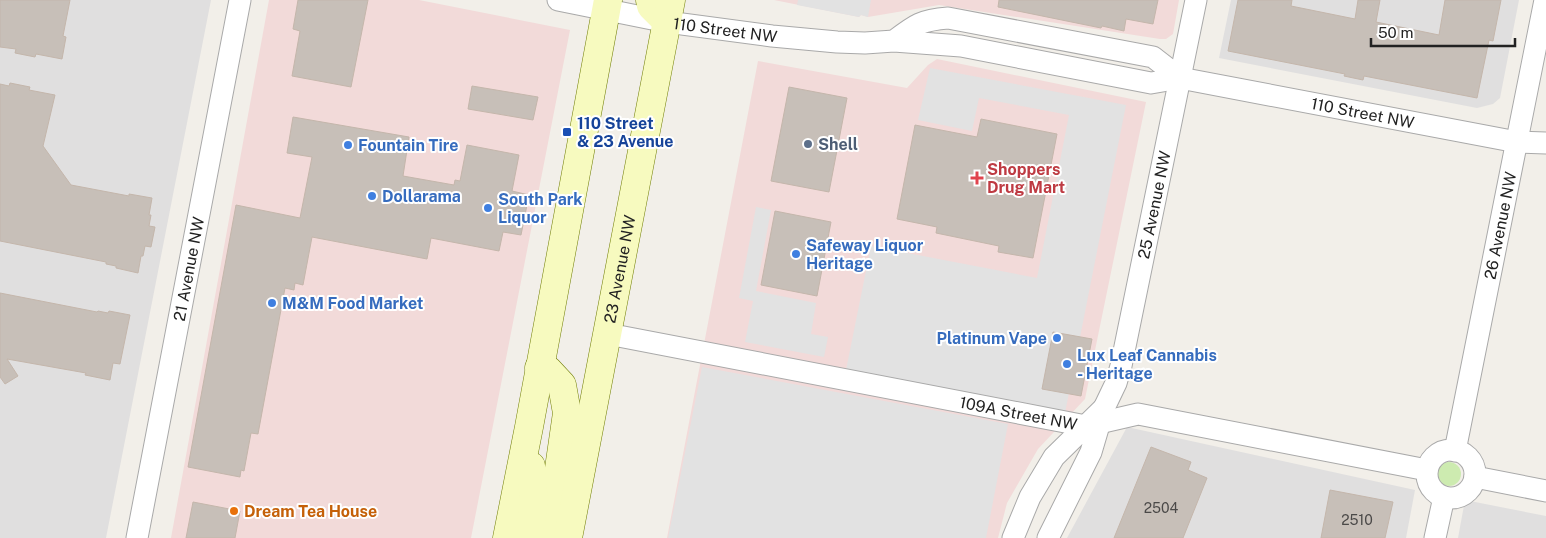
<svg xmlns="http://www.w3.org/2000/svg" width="1546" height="538" font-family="'Public Sans',sans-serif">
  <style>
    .residential { fill: #e0dfdf }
    .commercial { fill: #f2dad9 }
    .grass { fill: #cdebb0 }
    .parking { fill: #e2e2e2 }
    .building { fill: #c7bfb8; stroke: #c4b6ab }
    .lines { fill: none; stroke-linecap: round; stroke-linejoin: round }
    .street-casing { stroke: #a9a9a9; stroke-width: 23 }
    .secondary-casing { stroke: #707d05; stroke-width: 29 }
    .street { stroke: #fff; stroke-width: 21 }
    .secondary { stroke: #f7fabf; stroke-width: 28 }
    .transit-dot { fill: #1a4fb4; stroke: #fff; stroke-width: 2 }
    .service-dot { fill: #5c6f8a; stroke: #fff; stroke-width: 2 }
    .shop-dot { fill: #3f7fe0; stroke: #fff; stroke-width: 2 }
    .health-dot { fill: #e0444e; stroke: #fff; stroke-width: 2 }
    .food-dot { fill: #e8710a; stroke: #fff; stroke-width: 2 }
    .labels { text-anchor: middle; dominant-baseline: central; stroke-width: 4; stroke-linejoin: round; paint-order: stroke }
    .number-label { font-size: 14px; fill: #4b4948 }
    .street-label { font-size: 16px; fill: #222; stroke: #fff }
    .transit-label { font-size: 16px; font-weight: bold; fill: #164399; stroke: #fff; text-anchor: start }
    .service-label { font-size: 16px; font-weight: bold; fill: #4e5e75; stroke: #fff; text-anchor: start }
    .shop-label { font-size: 16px; font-weight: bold; fill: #366cbe; stroke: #fff; text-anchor: start }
    .health-label { font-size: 16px; font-weight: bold; fill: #be3a42; stroke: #fff; text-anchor: start }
    .food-label { font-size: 16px; font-weight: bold; fill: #c56008; stroke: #fff; text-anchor: start }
  </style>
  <rect width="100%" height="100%" fill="#f2efe9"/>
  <path class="residential" d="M 0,0 L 211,0 L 106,538 L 0,538 Z
    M 1231,0 L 1519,0 L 1500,98 L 1493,104 L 1477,108 L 1219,58 Z
    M 1127,427 L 1415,490 L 1406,538 L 1067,538 Z
    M 1465,500 L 1546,516 L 1546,538 L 1458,538 Z"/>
  <path class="commercial" d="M 269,0 L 419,0 L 570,30 L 471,538 L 171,538 Z
    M 774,0 L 1179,0 L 1173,34 L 1166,39 L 1160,39 L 939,5 L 868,17 L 861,15 L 859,17 Z
    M 937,59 L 1146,102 L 1085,399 L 1038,449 L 1007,503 L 998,538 L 667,538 L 758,61 L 907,88 L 928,65 Z"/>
  <path class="grass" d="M1437 474a12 12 0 1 1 24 0a12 12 0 1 1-24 0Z"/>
  <path class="parking" d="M 798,0 L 871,0 L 868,17 L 861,15 L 859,17 L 797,5 Z
    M 930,68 L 1126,105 L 1065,413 L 846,370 L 871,246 L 1037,278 L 1069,115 L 979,98 L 972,131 L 918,120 Z
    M 756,207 L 771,210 L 756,291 L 816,303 L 811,334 L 828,337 L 824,357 L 745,342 L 753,301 L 739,298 Z
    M 702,367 L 1008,424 L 986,538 L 668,538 Z"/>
  <path class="building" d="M 0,0 L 70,0 L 63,36 L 66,37 L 62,59 L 36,54 L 35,57 L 15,53 L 16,49 L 0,47 Z
    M 298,0 L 368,0 L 351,87 L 292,76 L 300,31 L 293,29 Z
    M 999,0 L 1158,0 L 1153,24 L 1126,19 L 1124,31 L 1102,26 L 1101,28 L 998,7 Z
    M 1238,0 L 1292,0 L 1291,6 L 1355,19 L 1358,0 L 1380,0 L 1376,22 L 1439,35 L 1445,0 L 1501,0 L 1493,41 L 1489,40 L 1477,98 L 1364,76 L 1363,80 L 1344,76 L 1345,74 L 1228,51 Z
    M 10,83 L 30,87 L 29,90 L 55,95 L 43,146 L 71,185 L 129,196 L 129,194 L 152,198 L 149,215 L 151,215 L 149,226 L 155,227 L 151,247 L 145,246 L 143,256 L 141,256 L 138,273 L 116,268 L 116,266 L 106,264 L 106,262 L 0,241 L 0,84 L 9,86 Z
    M 472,86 L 538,97 L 533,120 L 468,109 Z
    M 789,87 L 847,98 L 829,192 L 771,181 Z
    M 293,117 L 409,137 L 403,176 L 454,185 L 455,180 L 460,181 L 467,145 L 519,155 L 512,191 L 529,195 L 521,235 L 503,232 L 499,251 L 431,238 L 427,259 L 312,237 L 303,285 L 295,283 L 294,290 L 285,288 L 258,434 L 251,433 L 244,471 L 241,470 L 240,477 L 188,467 L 236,205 L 300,218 L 312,157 L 287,153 Z
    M 981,119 L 1057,134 L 1033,258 L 998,252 L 999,246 L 994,245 L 936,233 L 937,227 L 897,219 L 915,125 L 977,137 Z
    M 775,211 L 831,222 L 817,296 L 761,285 Z
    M 0,293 L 97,312 L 98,311 L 108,313 L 109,311 L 130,315 L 120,364 L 113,363 L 110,380 L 85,375 L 86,373 L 7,359 L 18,376 L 5,384 L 0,377 Z
    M 1053,332 L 1092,339 L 1081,396 L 1042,389 Z
    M 1151,447 L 1191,462 L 1188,470 L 1207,478 L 1183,538 L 1114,538 Z
    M 1330,490 L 1393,502 L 1385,538 L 1321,538 Z
    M 193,502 L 240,511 L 235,538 L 186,538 Z"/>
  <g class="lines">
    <defs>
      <g id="street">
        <path id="s1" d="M 558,0 L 667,22 L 772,36 L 837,42 L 865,43 L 894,41 L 961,46 L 1151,83 L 1180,78 L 1153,57 L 948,18 C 921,20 915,25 894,41"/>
        <path id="s2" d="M 1180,78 L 1517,142 L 1546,143"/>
        <path id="s3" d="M 608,334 L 1086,426 L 1138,414 L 1427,470"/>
        <path id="s4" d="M 1104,408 L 1116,383 L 1121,366 L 1196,0"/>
        <circle cx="1451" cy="474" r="24"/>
        <path id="s5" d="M 1455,451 L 1545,0"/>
        <path d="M 1475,477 L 1546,491"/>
        <path id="s6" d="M 137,538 L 240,0"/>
        <path d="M 1013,538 L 1030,497 L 1054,457 L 1104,408 L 1091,452 L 1048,538"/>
        <path d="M 1435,538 L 1444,497"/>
      </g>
      <g id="secondary">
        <path d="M 650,0 L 651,6 L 667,22"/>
        <path d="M 539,368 L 548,370 L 562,385 L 567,413 L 549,538"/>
        <path d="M 507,538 L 529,427 L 608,0"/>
        <path d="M 528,538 L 534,503 L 531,466"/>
        <path id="s7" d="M 568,538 L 671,0"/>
      </g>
    </defs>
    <use href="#street" class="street-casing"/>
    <use href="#secondary" class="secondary-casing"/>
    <use href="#street" class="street"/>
    <use href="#secondary" class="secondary"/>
  </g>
  <rect class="transit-dot" x="562" y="127" width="10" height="10" rx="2.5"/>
  <circle class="service-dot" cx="808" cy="144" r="5"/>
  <g class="shop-dot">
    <circle cx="348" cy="145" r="5"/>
    <circle cx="372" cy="196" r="5"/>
    <circle cx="488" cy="208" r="5"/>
    <circle cx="796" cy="254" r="5"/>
    <circle cx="272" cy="303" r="5"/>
    <circle cx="1057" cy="338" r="5"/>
    <circle cx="1067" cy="364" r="5"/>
  </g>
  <path class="health-dot" d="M974.5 170.5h5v5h5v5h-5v5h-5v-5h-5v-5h5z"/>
  <circle class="food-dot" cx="234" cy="511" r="5"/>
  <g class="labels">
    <g class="number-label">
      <text x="1161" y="508">2504</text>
      <text x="1357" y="520">2510</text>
    </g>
    <g class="street-label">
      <text stroke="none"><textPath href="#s1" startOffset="170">110 Street NW</textPath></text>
      <text stroke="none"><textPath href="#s2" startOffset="186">110 Street NW</textPath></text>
      <text stroke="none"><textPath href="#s4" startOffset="210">25 Avenue NW</textPath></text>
      <text stroke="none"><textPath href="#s5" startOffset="230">26 Avenue NW</textPath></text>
      <text stroke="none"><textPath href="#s6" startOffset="274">21 Avenue NW</textPath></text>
      <text stroke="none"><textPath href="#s7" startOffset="274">23 Avenue NW</textPath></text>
      <text stroke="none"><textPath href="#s3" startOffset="418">109A Street NW</textPath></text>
    </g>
    <g class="transit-label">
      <text x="577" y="123">110 Street<tspan x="577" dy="18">&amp; 23 Avenue</tspan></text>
    </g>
    <g class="service-label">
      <text x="818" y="144">Shell</text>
    </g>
    <g class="shop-label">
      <text x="358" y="145">Fountain Tire</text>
      <text x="382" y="196">Dollarama</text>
      <text x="498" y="199">South Park<tspan x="498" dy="18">Liquor</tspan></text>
      <text x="806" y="245">Safeway Liquor<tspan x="806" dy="18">Heritage</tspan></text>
      <text x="282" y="303">M&amp;M Food Market</text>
      <text x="1047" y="338" text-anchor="end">Platinum Vape</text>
      <text x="1077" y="355">Lux Leaf Cannabis<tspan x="1077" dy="18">- Heritage</tspan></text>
    </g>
    <g class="health-label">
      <text x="987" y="169">Shoppers<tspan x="987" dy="18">Drug Mart</tspan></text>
    </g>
    <g class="food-label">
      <text x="244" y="511">Dream Tea House</text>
    </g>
  </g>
  <path d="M1371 38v8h144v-8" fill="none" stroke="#222222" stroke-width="2.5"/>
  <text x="1378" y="38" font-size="15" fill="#222222" stroke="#ffffff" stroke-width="4" paint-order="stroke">50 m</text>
</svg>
